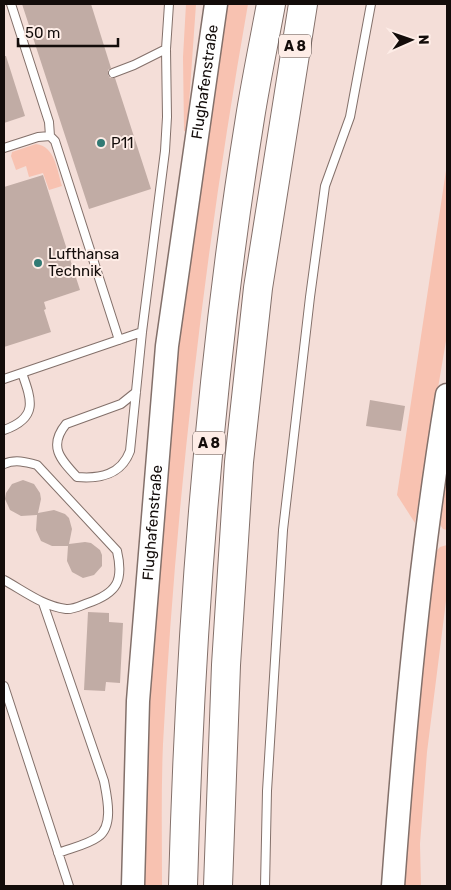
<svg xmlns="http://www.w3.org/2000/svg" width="451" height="890" font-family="Rubik,sans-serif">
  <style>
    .green { fill: #f8c2b1 }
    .building { fill: #c1aca5 }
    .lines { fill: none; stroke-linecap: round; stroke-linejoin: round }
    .lane-casing { stroke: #83706a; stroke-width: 10 }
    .secondary-casing { stroke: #83706a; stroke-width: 25 }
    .highway-casing { stroke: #83706a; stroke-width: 30 }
    .lane { stroke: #fff; stroke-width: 8 }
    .secondary { stroke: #fff; stroke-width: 22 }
    .highway { stroke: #fff; stroke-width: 28 }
    .poi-dot { fill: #327a74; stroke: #feede7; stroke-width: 2 }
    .labels { text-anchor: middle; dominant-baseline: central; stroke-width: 4; stroke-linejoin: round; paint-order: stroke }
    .shield { fill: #feede7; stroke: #5a504c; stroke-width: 1 }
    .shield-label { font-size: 14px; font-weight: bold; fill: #130c0a }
    .street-label { font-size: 15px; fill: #130c0a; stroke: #feede7 }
    .poi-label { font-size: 15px; fill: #130c0a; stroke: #feede7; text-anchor: start }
  </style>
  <rect width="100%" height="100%" fill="#f4ded8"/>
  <path class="green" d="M 186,4 L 196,4 L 187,132 L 184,131 L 183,57 Z
    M 226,4 L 248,4 C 205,248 176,496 163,744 C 161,791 162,839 162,886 L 141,886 L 144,725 L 163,446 Z
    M 36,144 C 55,146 57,170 62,186 L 49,190 L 43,173 L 29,177 L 26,166 L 16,170 L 11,156 L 12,152 Z
    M 447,164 L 447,335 L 415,523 L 397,495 Z
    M 447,447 L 447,530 L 443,529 L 436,519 Z
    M 447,545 L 447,593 L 427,752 L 420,844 L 421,886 L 402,886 L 433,555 L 440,547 Z"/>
  <path class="building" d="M 22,4 L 91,4 L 111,68 L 108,70 L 108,75 L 110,78 L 115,78 L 151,189 L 89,209 Z
    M 4,56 L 6,56 L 25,116 L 4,123 Z
    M 43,175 L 80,290 L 44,302 L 46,309 L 44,310 L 51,332 L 4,347 L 4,187 Z
    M 370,400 L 405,406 L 401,431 L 366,426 Z
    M 23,480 L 34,484 L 40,493 L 41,499 L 38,513 L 54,510 L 65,514 L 69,518 L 72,529 L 69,544 L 85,542 L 91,543 L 100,550 L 102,555 L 102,566 L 94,575 L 83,578 L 72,572 L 67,561 L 68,546 L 52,546 L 41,541 L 36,530 L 37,515 L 21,516 L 10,510 L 5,499 L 6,493 L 12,484 Z
    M 88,612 L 109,613 L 109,622 L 123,623 L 120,683 L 106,682 L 105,691 L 84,690 Z"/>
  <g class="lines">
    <defs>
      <path id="lane" d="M 11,4 L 49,122 L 50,136 L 55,141 L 119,340
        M 113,73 L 134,65 L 166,49
        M 4,148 L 38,137 L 50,136
        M 4,379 L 142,332
        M 136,392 L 121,404 L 66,424 C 48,446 60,459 77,477 C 100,479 121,475 130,451 L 142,332 L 165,151 L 167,117 L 166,49 L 169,4
        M 4,430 C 38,418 32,401 22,373
        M 4,464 C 15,459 26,462 37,465 L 117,551 C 124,581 117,593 88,603 C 82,605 73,610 66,609 C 43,606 24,591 4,580
        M 43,603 L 104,781 C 107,797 114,826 98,837 C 87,845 71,848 58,853
        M 4,686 L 69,886
        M 265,886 L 267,791 L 283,530 L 310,297 L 325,186 L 350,117 L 371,4"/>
      <g id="secondary">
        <path id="s1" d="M 133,886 L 138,701 L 167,346 L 216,4"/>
        <path d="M 393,886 C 405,722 420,558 447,395"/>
      </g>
      <path id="highway" d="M 183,886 C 190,629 209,372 250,118 C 256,80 264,42 271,4
        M 218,886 L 226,665 L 239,462 L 258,288 L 303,4"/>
    </defs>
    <use href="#lane" class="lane-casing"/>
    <use href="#secondary" class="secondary-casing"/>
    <use href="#highway" class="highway-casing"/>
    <use href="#lane" class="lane"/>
    <use href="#secondary" class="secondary"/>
    <use href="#highway" class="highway"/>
  </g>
  <g class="poi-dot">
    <circle cx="101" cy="143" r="5"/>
    <circle cx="38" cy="263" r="5"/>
  </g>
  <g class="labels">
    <g class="shield">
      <rect x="279" y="34.5" width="32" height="23" rx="4"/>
      <rect x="193" y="431.5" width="32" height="23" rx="4"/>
    </g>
    <g class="shield-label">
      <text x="295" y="46">A 8</text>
      <text x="209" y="443">A 8</text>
    </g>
    <g class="street-label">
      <text stroke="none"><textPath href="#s1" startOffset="808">Flughafenstraße</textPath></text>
      <text stroke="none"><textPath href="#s1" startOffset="364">Flughafenstraße</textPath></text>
    </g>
    <g class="poi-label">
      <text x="111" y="143">P11</text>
      <text x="48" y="254">Lufthansa<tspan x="48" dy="17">Technik</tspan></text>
    </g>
  </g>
  <rect width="451" height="890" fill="none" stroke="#130c0a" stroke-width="10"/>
  <g transform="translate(411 40) rotate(88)" stroke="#feede7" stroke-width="4" paint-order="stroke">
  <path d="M0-4L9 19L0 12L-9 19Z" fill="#130c0a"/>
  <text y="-8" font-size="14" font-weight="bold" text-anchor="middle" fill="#130c0a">N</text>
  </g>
  <path d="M18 38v8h100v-8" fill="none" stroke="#130c0a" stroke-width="2.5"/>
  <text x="25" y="38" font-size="15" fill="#130c0a" stroke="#feede7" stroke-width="4" paint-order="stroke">50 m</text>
</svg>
